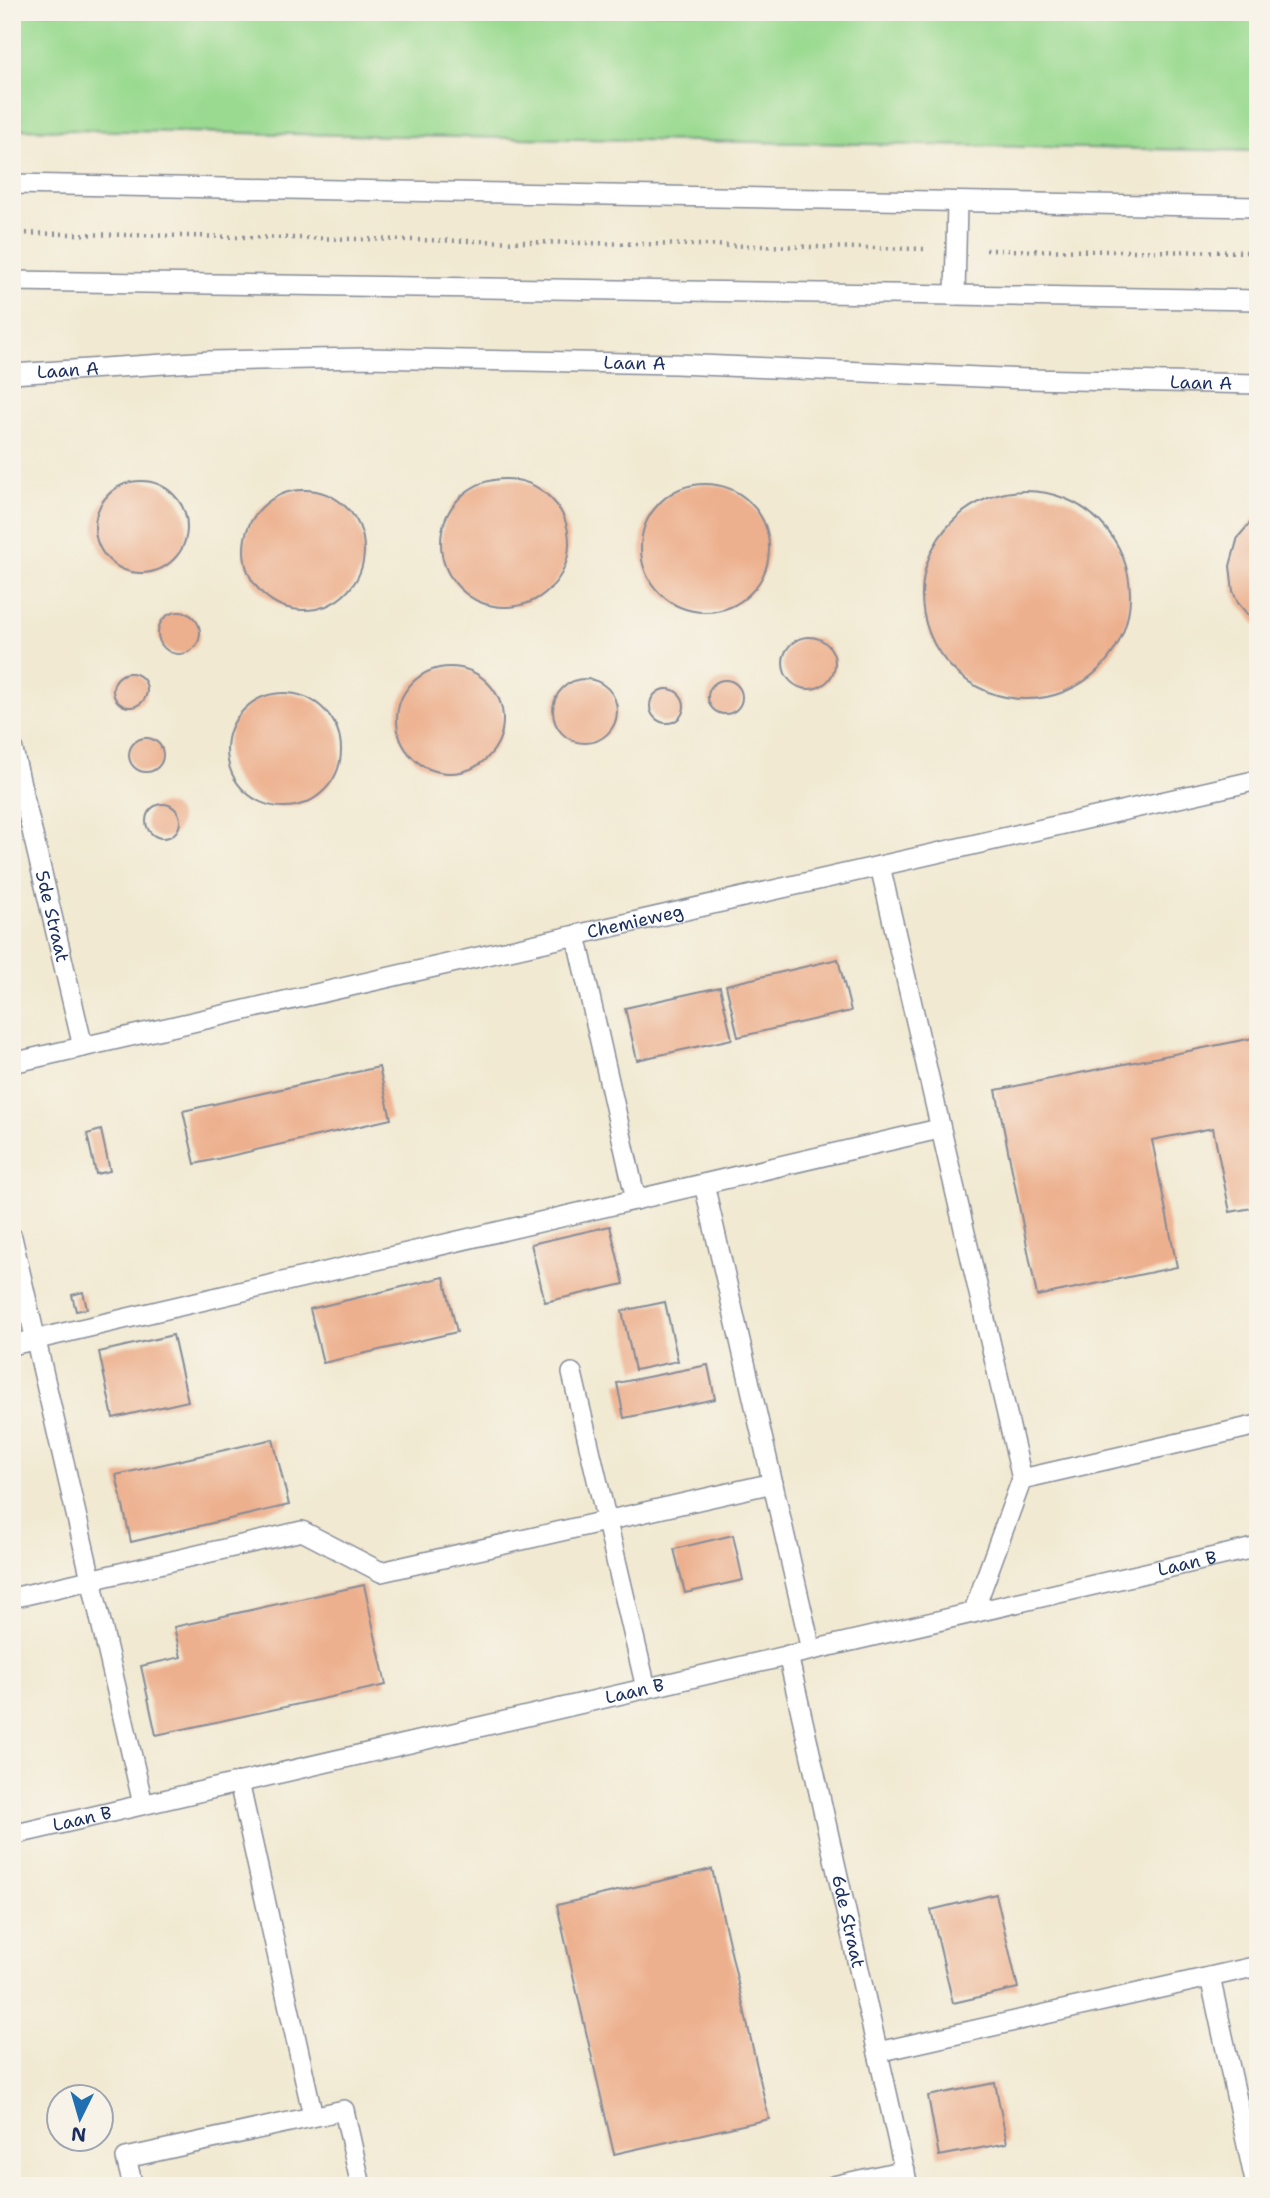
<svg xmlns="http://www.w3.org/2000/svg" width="1270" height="2198" font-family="'Shantell Sans',sans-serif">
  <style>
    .green { fill: #9ada90; stroke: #5a8477; stroke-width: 2 }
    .building { fill: #edb08e }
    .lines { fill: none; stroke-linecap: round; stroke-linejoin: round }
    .service-casing { stroke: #868c98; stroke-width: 22 }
    .path { stroke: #868c98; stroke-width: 4.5; stroke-dasharray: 2 5; stroke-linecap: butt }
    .service { stroke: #fff; stroke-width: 19 }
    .labels { text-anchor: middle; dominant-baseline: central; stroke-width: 7; stroke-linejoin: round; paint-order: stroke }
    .street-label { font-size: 18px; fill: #1b2f5e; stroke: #f7f3e8 }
  </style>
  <rect width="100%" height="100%" fill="#f7f3e8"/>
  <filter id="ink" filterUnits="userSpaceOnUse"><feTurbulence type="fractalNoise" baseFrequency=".0143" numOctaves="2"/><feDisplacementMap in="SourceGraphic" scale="14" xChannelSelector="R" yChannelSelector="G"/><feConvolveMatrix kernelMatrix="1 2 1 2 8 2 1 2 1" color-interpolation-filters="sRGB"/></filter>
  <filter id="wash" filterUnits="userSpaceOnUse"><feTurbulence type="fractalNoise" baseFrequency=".00686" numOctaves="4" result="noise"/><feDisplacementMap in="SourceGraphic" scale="28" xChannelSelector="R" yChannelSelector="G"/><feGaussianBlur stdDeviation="1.57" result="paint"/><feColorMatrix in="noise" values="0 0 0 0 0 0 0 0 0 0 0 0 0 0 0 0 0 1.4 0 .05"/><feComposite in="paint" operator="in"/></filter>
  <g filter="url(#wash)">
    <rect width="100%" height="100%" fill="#f1e9d1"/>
    <path class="green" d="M 12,12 L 1258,12 L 1258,151 L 12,129 Z"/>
    <g id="blocks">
      <path class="building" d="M441 543a64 64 0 1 1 128 0a64 64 0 1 1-128 0Z
        M95 527a46 46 0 1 1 92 0a46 46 0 1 1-92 0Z
        M641 548a64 64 0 1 1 128 0a64 64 0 1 1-128 0Z
        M244 550a60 60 0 1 1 120 0a60 60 0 1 1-120 0Z
        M922 595a104 104 0 1 1 208 0a104 104 0 1 1-208 0Z
        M 1258,514 L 1258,627 L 1238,603 L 1233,591 L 1230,566 L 1238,537 Z
        M158 633a21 21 0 1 1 42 0a21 21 0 1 1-42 0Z
        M783 663a26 26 0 1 1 52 0a26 26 0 1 1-52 0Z
        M397 720a53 53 0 1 1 106 0a53 53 0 1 1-106 0Z
        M113 690a17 17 0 1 1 34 0a17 17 0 1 1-34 0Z
        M553 711a32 32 0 1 1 64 0a32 32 0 1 1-64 0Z
        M708 697a17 17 0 1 1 34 0a17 17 0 1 1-34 0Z
        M650 706a17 17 0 1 1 34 0a17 17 0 1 1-34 0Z
        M227 750a57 57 0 1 1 114 0a57 57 0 1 1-114 0Z
        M129 755a17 17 0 1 1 34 0a17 17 0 1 1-34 0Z
        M146 821a17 17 0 1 1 34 0a17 17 0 1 1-34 0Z
        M 838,959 L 851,1011 L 738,1037 L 726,985 Z
        M 720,987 L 732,1039 L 637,1060 L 625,1008 Z
        M 1258,1037 L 1258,1207 L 1230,1212 L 1213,1128 L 1152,1140 L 1177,1267 L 1037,1296 L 996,1090 Z
        M 379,1067 L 391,1119 L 195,1164 L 183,1111 Z
        M 101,1130 L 110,1171 L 96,1174 L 87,1134 Z
        M 610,1226 L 624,1284 L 545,1302 L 531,1244 Z
        M 444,1277 L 457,1332 L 323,1363 L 310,1309 Z
        M 83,1292 L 87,1309 L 76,1311 L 72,1295 Z
        M 665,1302 L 678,1361 L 635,1370 L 622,1311 Z
        M 173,1335 L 188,1401 L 113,1418 L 99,1352 Z
        M 708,1365 L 715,1399 L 624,1418 L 617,1383 Z
        M 273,1439 L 289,1505 L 131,1542 L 116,1475 Z
        M 733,1535 L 743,1580 L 685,1593 L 674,1549 Z
        M 364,1585 L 386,1685 L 156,1735 L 141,1666 L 181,1657 L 174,1627 Z
        M 712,1869 L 769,2119 L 614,2154 L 557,1905 Z
        M 996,1894 L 1018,1988 L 953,2003 L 931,1910 Z
        M 995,2083 L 1007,2143 L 939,2156 L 928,2096 Z"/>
    </g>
  </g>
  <g filter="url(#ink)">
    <use href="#blocks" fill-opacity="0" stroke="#868c98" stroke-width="2"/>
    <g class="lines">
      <defs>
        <g id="service">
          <path d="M 12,184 L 1258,207"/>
          <path d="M 12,281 L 955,295 L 957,202"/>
          <path d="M 955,295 L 1258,300"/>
          <path id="s1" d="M 12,374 L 210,361 L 365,358 L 676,364 L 1028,379 L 1258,384"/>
          <path id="s2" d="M 12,746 L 83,1047"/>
          <path d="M 880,866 L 1022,1479 L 973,1613"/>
          <path d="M 576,935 L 636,1200"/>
          <path id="s3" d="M 12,1063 L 1258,780"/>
          <path d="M 704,1184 L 811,1650"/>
          <path d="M 12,1237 L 143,1804"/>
          <path d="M 12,1345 L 939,1129"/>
          <path d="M 572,1373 L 646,1688"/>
          <path d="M 1022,1479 L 1258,1425"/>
          <path d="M 12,1598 L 302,1531 L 381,1572 L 773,1483"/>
          <path id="s4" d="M 788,1655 L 908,2186"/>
          <path d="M 239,1782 L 313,2116"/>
          <path id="s5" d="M 12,1835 L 1258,1547"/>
          <path d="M 1210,1977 L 1256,2186"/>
          <path d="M 878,2052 L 1258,1966"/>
          <path d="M 133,2186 L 126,2158 L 344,2110 L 361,2186"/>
          <path d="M 833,2186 L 905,2170"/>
        </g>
      </defs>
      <use href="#service" class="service-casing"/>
      <path class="path" d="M 12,233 L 928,249
        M 986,250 L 1258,252"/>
      <use href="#service" class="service"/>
    </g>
  </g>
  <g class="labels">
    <g class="street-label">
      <text stroke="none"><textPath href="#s1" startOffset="623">Laan A</textPath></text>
      <text stroke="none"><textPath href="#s1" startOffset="56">Laan A</textPath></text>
      <text stroke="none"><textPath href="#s1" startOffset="1190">Laan A</textPath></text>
      <text stroke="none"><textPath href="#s2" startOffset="175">5de Straat</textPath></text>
      <text stroke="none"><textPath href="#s3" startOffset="639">Chemieweg</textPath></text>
      <text stroke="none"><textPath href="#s5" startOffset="1206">Laan B</textPath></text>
      <text stroke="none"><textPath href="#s5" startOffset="639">Laan B</textPath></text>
      <text stroke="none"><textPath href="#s5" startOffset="72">Laan B</textPath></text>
      <text stroke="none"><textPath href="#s4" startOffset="273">6de Straat</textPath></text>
    </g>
  </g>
  <rect width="1270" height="2198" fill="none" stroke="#f7f3e8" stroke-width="42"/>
  <g transform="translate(80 2118) rotate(185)"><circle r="33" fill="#f7f3e8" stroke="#9fa5b1" stroke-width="2"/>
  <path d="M0-5L12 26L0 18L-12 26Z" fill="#1f6fb2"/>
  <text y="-10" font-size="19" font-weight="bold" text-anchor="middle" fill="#1b2f5e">N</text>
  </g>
</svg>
